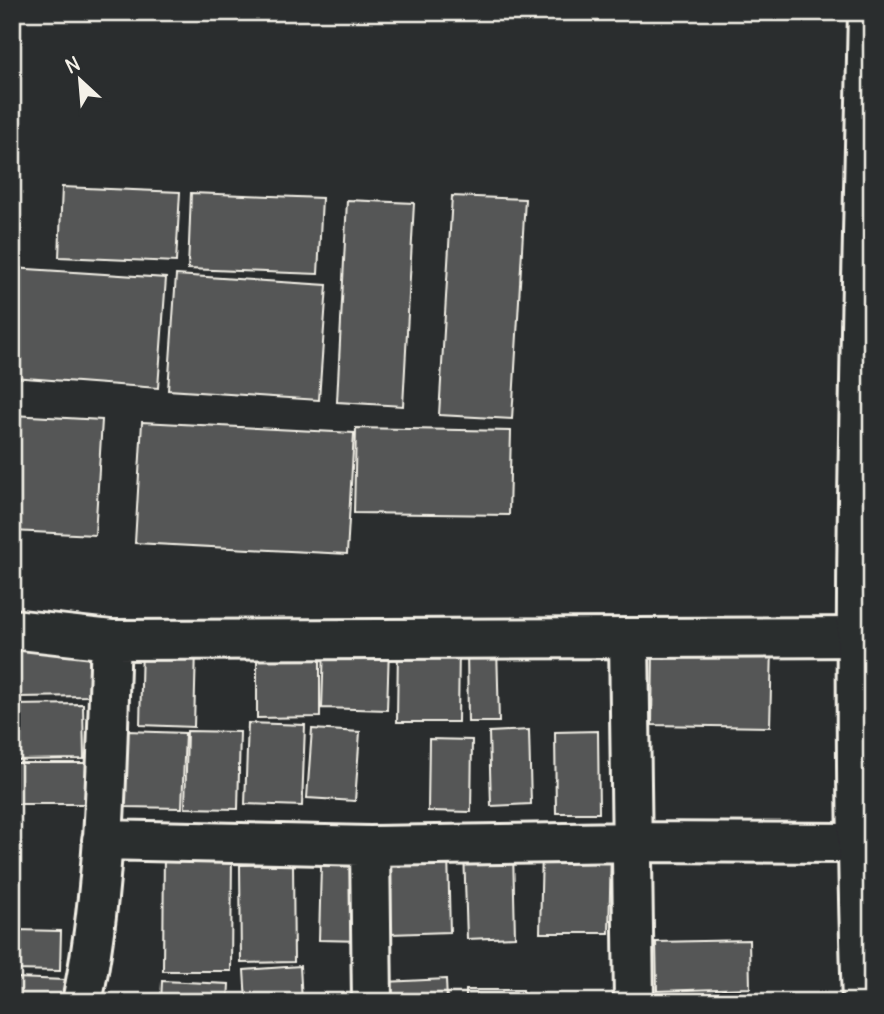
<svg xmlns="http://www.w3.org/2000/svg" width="884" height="1014" font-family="Delius,sans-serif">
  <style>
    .building { fill: #555756; stroke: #f4f1e8; stroke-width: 2 }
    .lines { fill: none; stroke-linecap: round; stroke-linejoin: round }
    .minor-casing { stroke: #f4f1e8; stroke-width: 44 }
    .major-casing { stroke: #f4f1e8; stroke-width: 44 }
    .minor { stroke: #2a2d2e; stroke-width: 38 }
    .major { stroke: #2a2d2e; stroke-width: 38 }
  </style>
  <rect width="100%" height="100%" fill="#2a2d2e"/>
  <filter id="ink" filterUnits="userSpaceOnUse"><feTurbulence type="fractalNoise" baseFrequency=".0143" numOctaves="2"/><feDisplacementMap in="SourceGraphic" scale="14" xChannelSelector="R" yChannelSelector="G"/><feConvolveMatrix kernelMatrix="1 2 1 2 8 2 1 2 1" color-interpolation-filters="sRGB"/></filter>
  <g filter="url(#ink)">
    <path class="building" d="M 62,187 L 180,192 L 176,262 L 59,257 Z
      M 191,193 L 322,198 L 318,274 L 188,269 Z
      M 452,196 L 525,199 L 512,419 L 439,415 Z
      M 347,200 L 414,203 L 403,406 L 337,402 Z
      M 12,268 L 166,278 L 158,388 L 12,377 Z
      M 176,275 L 327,285 L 319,400 L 168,390 Z
      M 12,415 L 102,420 L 95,535 L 12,531 Z
      M 142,422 L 354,433 L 347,554 L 135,543 Z
      M 356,428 L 511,431 L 509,515 L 354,513 Z
      M 89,645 L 89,696 L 18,697 L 19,646 Z
      M 257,645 L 320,645 L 320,717 L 257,718 Z
      M 324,645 L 389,647 L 387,710 L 322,708 Z
      M 653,645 L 772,647 L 770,727 L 652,725 Z
      M 142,646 L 196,648 L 194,727 L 140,725 Z
      M 398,646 L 459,646 L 458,722 L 397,722 Z
      M 497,646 L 499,722 L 468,722 L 467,647 Z
      M 83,704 L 84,759 L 13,760 L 12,705 Z
      M 248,723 L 305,725 L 302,806 L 245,804 Z
      M 312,729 L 360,732 L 355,801 L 307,798 Z
      M 529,730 L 531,804 L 491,806 L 489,732 Z
      M 127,731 L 185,733 L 182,808 L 124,807 Z
      M 187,731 L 240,732 L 238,809 L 185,808 Z
      M 598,731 L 599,813 L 556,813 L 555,732 Z
      M 429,739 L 472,740 L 471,812 L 428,811 Z
      M 12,763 L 86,763 L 86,804 L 12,804 Z
      M 164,849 L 232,850 L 231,971 L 163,971 Z
      M 513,850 L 515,937 L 467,939 L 464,851 Z
      M 542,850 L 611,852 L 609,933 L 540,933 Z
      M 448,853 L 450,932 L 390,934 L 389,854 Z
      M 293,864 L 294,962 L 241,963 L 240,865 Z
      M 321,865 L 365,866 L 363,941 L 319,940 Z
      M 16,930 L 61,931 L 60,971 L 14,970 Z
      M 749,940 L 750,988 L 657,991 L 656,942 Z
      M 300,966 L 302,1002 L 246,1002 L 244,970 Z
      M 16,978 L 65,980 L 64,1002 L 15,1002 Z
      M 446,979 L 447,1002 L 385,1002 L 385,982 Z
      M 162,981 L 229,984 L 228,1002 L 161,1002 Z
      M 466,990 L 523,990 L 522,1002 L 466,1002 Z
      M 318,996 L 363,996 L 363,1002 L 318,1002 Z"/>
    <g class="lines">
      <defs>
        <path id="minor" d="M 12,629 L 111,640 L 872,637
          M 629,638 L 634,1002
          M 102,840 L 370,846 L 631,842 L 856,843
          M 370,846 L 372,1002
          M 82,1002 C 107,884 106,760 111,640"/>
        <path id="major" d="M 862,1002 C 850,672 861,342 868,12"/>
      </defs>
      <use href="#minor" class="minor-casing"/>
      <use href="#major" class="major-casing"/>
      <use href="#minor" class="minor"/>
      <use href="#major" class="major"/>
    </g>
  </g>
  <rect width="884" height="1014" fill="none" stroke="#2a2d2e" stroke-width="42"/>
  <rect x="21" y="21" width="842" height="972" fill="none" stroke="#f4f1e8" stroke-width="2.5" filter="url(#ink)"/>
  <g transform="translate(80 80) rotate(334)" stroke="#2a2d2e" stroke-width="5" paint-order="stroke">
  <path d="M0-5L12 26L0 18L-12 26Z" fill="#f4f1e8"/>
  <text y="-10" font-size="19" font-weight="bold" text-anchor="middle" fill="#f4f1e8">N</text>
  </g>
</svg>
